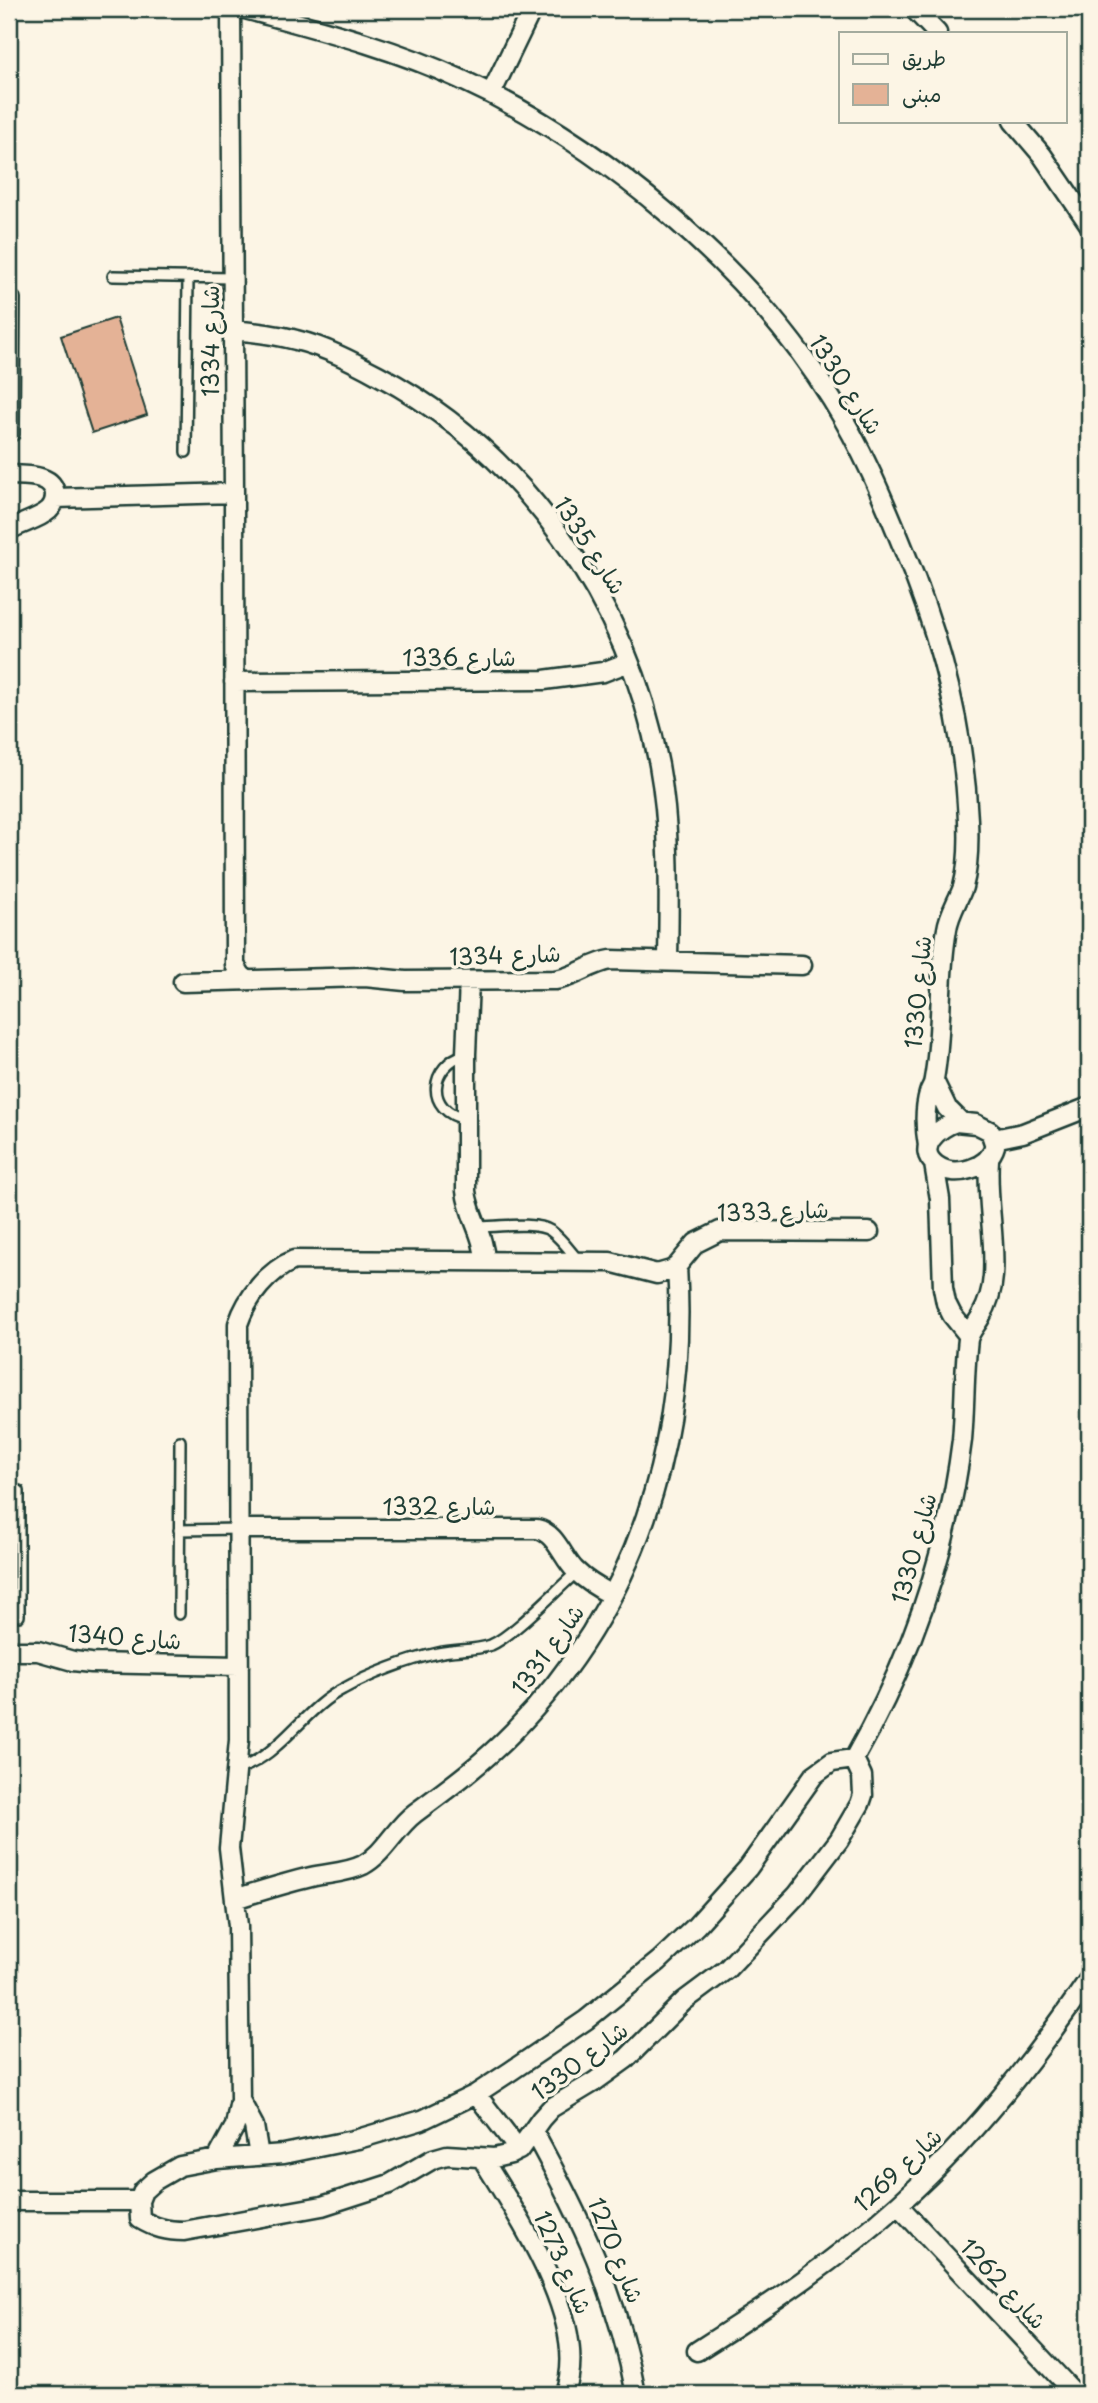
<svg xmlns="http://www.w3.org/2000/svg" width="1098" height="2403" font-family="'Playpen Sans','Playpen Sans Arabic',sans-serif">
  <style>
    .building { fill: #e4b296; stroke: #1f3d34; stroke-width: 2 }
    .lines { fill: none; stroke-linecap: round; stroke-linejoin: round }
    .lane-casing { stroke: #1f3d34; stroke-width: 14 }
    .street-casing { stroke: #1f3d34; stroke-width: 23 }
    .lane { stroke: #fcf5e5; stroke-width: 9 }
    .street { stroke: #fcf5e5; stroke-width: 18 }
    .labels { text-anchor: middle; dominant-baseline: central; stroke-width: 7; stroke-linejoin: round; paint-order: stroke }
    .street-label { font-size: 23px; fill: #1f3d34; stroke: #fcf5e5 }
  </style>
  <rect width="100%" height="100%" fill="#fcf5e5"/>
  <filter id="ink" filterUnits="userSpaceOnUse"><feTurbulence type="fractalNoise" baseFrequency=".0143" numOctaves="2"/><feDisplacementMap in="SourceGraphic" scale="14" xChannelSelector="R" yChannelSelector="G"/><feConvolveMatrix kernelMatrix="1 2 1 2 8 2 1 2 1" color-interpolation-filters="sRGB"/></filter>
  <g filter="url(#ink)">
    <path class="building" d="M 116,318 L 147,415 L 92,433 L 61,336 Z"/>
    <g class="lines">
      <defs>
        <path id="lane" d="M 113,276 L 233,278
          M 14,435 L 15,298
          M 186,452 L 188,277
          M 466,1119 C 424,1111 429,1065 466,1054
          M 478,1227 C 497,1227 536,1221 551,1231 C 562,1239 570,1251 578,1260
          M 19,1491 L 19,1616
          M 179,1530 L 239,1529
          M 179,1614 L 180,1441
          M 237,1769 C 280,1757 303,1709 343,1689 C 368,1675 410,1659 438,1653 C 456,1649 474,1651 491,1645 C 514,1635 556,1590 577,1572"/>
        <path id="street" d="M 245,9 C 318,29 391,47 460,79 C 601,143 751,268 832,400 C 862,448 883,498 904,550 C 940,636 964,726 968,820 C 969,842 969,865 963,887 C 958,901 949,914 947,929 C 938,978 943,1030 934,1079 C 933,1087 931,1086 929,1093 C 924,1110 925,1128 928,1146
          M 914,9 L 937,33
          M 491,94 L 532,9
          M 1013,121 L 1042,155 L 1089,224
          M 233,330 C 254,332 275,334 296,340 C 325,347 352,361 378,375 C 524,452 629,603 659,765 C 671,830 669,895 668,960
          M 9,475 C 24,476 54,473 55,495 C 55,501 53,506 49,510 C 39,519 21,523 9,530
          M 234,493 L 235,965 L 241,975 L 247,980
          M 55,498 L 234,493 L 231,9
          M 234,682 L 544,680 L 603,672 L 629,662
          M 469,981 L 466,1054 L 466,1191 C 469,1217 484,1234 485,1261
          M 183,982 L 365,977 L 405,981 L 555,980 C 576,977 591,963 611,960 L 802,965
          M 934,1081 L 947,1108 L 961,1122
          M 956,1122 L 976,1124 L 990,1131 L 995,1146 C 989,1168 955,1179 936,1165 C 914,1148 939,1127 956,1122 Z
          M 994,1139 L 1023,1133 L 1089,1107
          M 934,1164 L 940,1199 L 943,1288 L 946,1303 L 952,1315 L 969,1336
          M 239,1529 L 537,1529 C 556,1533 562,1557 575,1570 C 586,1581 598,1588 612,1595
          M 9,1651 L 38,1651 L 73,1661 L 91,1663 L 239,1666
          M 854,1759 L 862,1776 L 863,1795 L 860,1804 L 839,1840 L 797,1895 L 727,1969 L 684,2001 L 626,2059 L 594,2082 L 551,2108 L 541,2119 L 519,2150 L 511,2154 L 494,2158 L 447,2155 L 433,2159 L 390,2184 L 322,2206 L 184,2231 C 167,2231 155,2228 140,2219 L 139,2201 L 143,2191 L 154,2181 L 180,2166 L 217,2159 L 284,2154 L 358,2139 L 422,2120 L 476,2094 L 511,2071 L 586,2020 L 659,1961 L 696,1926 L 748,1868 L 814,1775 L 832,1762 Z
          M 854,1759 C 910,1660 948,1553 962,1440 C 965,1406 964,1372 968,1339 C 970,1331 977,1324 981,1316 C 988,1304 992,1290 993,1276 C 996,1238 986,1200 989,1160
          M 235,1899 C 260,1891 286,1883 311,1877 C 328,1873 347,1873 363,1865 C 385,1853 395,1828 415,1813 C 449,1788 483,1763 513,1732 C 637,1605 688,1442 677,1266
          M 476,2094 L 519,2150
          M 240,2100 L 254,2126 L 259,2156
          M 533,2131 C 582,2220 617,2293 636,2394
          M 482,2158 C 517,2215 593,2326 564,2394
          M 217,2159 L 235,2126 L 240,2100 L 238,1926 L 229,1848 L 239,1740 L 238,1324 C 247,1297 268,1271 294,1260 L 610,1262 L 657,1274 L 671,1270 L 677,1266 L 696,1243 L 720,1231 L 869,1232
          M 9,2201 L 139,2201
          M 898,2205 L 1075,2394
          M 697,2351 C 768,2306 837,2260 900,2203 C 973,2138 1034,2060 1089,1979"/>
      </defs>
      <use href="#lane" class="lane-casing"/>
      <use href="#street" class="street-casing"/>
      <use href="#lane" class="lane"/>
      <use href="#street" class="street"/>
    </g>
  </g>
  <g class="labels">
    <g class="street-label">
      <text transform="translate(209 341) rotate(-90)">شارع 1334</text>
      <text transform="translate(847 384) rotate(57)">شارع 1330</text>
      <text transform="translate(591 545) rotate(57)">شارع 1335</text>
      <text x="459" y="656">شارع 1336</text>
      <text transform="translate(505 954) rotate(-2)">شارع 1334</text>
      <text transform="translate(917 992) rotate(-85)">شارع 1330</text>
      <text transform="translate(773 1210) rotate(-2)">شارع 1333</text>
      <text x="439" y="1505">شارع 1332</text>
      <text transform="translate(913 1548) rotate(-75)">شارع 1330</text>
      <text transform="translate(125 1636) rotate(4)">شارع 1340</text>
      <text transform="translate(547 1649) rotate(-54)">شارع 1331</text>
      <text transform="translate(579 2060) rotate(-37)">شارع 1330</text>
      <text transform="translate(897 2169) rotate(-43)">شارع 1269</text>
      <text transform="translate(617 2250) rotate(68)">شارع 1270</text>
      <text transform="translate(564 2262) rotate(66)">شارع 1273</text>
      <text transform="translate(1004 2283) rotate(47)">شارع 1262</text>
    </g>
  </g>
  <rect width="1098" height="2403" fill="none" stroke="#fcf5e5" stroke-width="35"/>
  <rect x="18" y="18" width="1063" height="2368" fill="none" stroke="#1f3d34" stroke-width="2.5" filter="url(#ink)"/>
  <rect x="839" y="32" width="228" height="91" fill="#fcf5e5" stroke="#a4ab9e" stroke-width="2"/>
  <rect x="853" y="54" width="35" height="10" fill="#fcf5e5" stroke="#a4ab9e" stroke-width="2"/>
  <text x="902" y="66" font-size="21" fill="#1f3d34">طريق</text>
  <rect x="853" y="84" width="35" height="21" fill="#e4b296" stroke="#a4ab9e" stroke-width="2"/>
  <text x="902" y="102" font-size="21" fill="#1f3d34">مبنى</text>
</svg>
